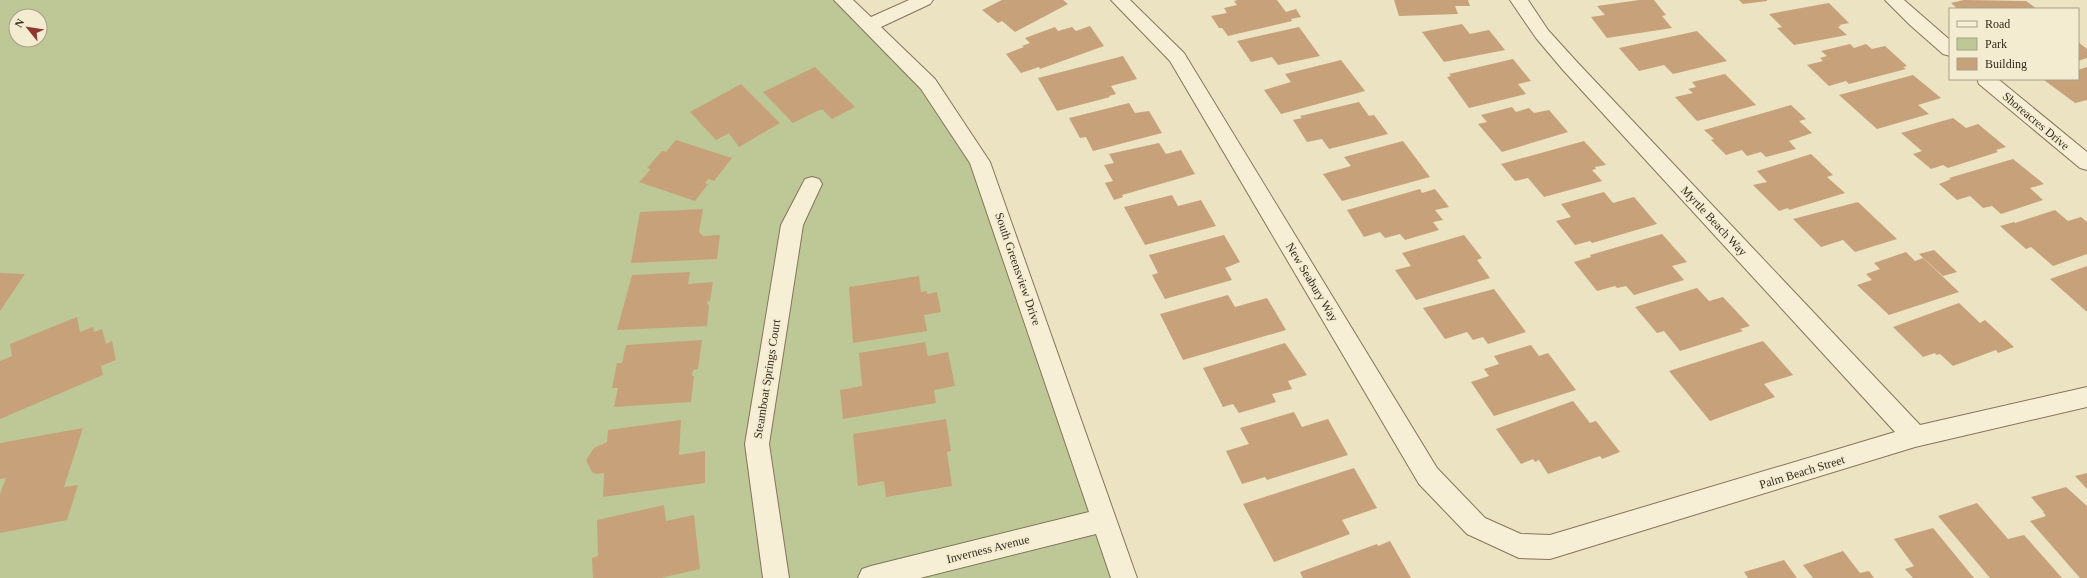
<svg xmlns="http://www.w3.org/2000/svg" width="2087" height="578" font-family="'Times New Roman',serif">
  <style>
    .green { fill: #bec897; fill-rule: evenodd }
    .building { fill: #c7a17a }
    .lines { fill: none; stroke-linecap: round; stroke-linejoin: round }
    .minor-casing { stroke: #84745b; stroke-width: 2 }
    .tertiary-casing { stroke: #84745b; stroke-width: 2 }
    .minor { fill: #f7efd5; fill-rule: evenodd }
    .tertiary { fill: #f7efd5; fill-rule: evenodd }
    .labels { text-anchor: middle; dominant-baseline: central; stroke-width: 4; stroke-linejoin: round; paint-order: stroke }
    .street-label { font-size: 12px; fill: #352b1e; stroke: #f3ecd1 }
  </style>
  <rect width="100%" height="100%" fill="#ebe3c2"/>
  <path class="green" d="M 0,0 L 845,0 L 970,146 L 1124,578 L 0,578 ZM 16,16 L 40,16 L 40,40 L 16,40 Z"/>
  <path class="building" d="M 1002,0 L 1063,0 L 1068,4 L 1015,32 L 1002,21 L 998,23 L 982,10 Z
    M 1238,0 L 1277,0 L 1286,12 L 1296,9 L 1301,17 L 1291,19 L 1292,21 L 1228,36 L 1222,28 L 1219,28 L 1211,16 L 1227,13 L 1224,8 L 1237,5 L 1234,1 Z
    M 1394,0 L 1468,0 L 1470,6 L 1455,6 L 1458,14 L 1399,16 Z
    M 1639,0 L 1654,0 L 1666,15 L 1662,16 L 1672,28 L 1607,38 L 1591,17 L 1605,15 L 1597,6 Z
    M 1739,0 L 1767,0 L 1767,1 L 1743,4 Z
    M 1964,0 L 2026,1 L 2037,9 L 1958,9 L 1951,3 Z
    M 1829,3 L 1849,23 L 1839,25 L 1841,26 L 1838,27 L 1847,35 L 1794,45 L 1777,28 L 1782,27 L 1769,14 Z
    M 1462,24 L 1470,34 L 1489,30 L 1505,50 L 1444,62 L 1422,32 Z
    M 1090,26 L 1104,46 L 1040,69 L 1039,67 L 1021,73 L 1006,54 L 1024,47 L 1022,46 L 1030,43 L 1025,38 L 1055,27 L 1058,31 L 1072,27 L 1076,31 Z
    M 1299,27 L 1320,56 L 1278,65 L 1272,57 L 1251,62 L 1237,41 Z
    M 1697,31 L 1727,61 L 1673,74 L 1664,65 L 1639,71 L 1619,48 Z
    M 2078,42 L 2087,49 L 2087,58 L 2078,61 Z
    M 1850,44 L 1854,48 L 1866,44 L 1872,49 L 1885,46 L 1907,66 L 1903,67 L 1906,69 L 1849,84 L 1846,81 L 1829,86 L 1807,65 L 1823,61 L 1820,58 L 1827,56 L 1821,51 Z
    M 1123,56 L 1137,79 L 1111,86 L 1116,94 L 1109,96 L 1110,97 L 1057,111 L 1038,78 Z
    M 1513,59 L 1531,81 L 1518,84 L 1526,94 L 1469,108 L 1447,77 L 1451,76 L 1449,74 Z
    M 1341,60 L 1365,91 L 1281,114 L 1264,90 L 1291,82 L 1285,74 Z
    M 815,67 L 855,107 L 832,119 L 823,110 L 819,110 L 793,123 L 763,92 Z
    M 2087,67 L 2087,100 L 2075,103 L 2044,80 L 2078,79 L 2078,70 Z
    M 1725,74 L 1756,105 L 1697,121 L 1675,97 L 1693,93 L 1688,89 L 1696,87 L 1692,82 Z
    M 1913,75 L 1941,98 L 1918,105 L 1929,114 L 1877,129 L 1839,95 Z
    M 741,84 L 780,123 L 739,147 L 729,133 L 716,140 L 690,112 Z
    M 1359,102 L 1369,116 L 1374,115 L 1388,134 L 1329,149 L 1322,139 L 1307,142 L 1293,120 L 1302,118 L 1300,116 Z
    M 1129,103 L 1135,113 L 1149,111 L 1162,133 L 1093,151 L 1086,137 L 1080,138 L 1069,118 Z
    M 1791,105 L 1806,119 L 1799,121 L 1812,133 L 1789,141 L 1796,149 L 1766,157 L 1761,152 L 1747,156 L 1742,150 L 1726,155 L 1711,140 L 1714,139 L 1704,130 Z
    M 1512,107 L 1516,112 L 1529,108 L 1534,113 L 1549,110 L 1568,132 L 1502,152 L 1478,124 L 1487,122 L 1481,115 Z
    M 1953,118 L 1966,128 L 1978,124 L 2006,147 L 1996,150 L 1998,152 L 1948,168 L 1943,165 L 1931,169 L 1913,154 L 1922,151 L 1901,133 Z
    M 676,140 L 732,158 L 714,181 L 708,179 L 705,183 L 708,184 L 695,201 L 639,182 L 651,169 L 647,168 L 662,151 L 666,152 Z
    M 1403,141 L 1430,177 L 1342,201 L 1323,174 L 1351,166 L 1344,157 Z
    M 1584,141 L 1606,165 L 1595,167 L 1596,169 L 1592,170 L 1602,181 L 1544,197 L 1528,178 L 1515,181 L 1501,164 Z
    M 1159,143 L 1166,154 L 1181,150 L 1195,174 L 1122,195 L 1123,197 L 1114,200 L 1105,183 L 1113,181 L 1104,165 L 1114,163 L 1109,154 Z
    M 1811,154 L 1833,175 L 1827,177 L 1845,193 L 1789,210 L 1788,208 L 1779,211 L 1753,185 L 1767,182 L 1757,171 Z
    M 2013,159 L 2044,184 L 2030,188 L 2043,200 L 2001,214 L 1992,206 L 1983,208 L 1970,196 L 1957,200 L 1939,184 L 1951,179 L 1949,178 Z
    M 1420,189 L 1422,193 L 1435,189 L 1449,207 L 1435,210 L 1443,220 L 1433,222 L 1439,230 L 1405,240 L 1400,234 L 1385,238 L 1380,232 L 1364,237 L 1347,210 Z
    M 1604,192 L 1613,203 L 1634,197 L 1657,224 L 1592,243 L 1590,241 L 1575,245 L 1556,221 L 1571,217 L 1561,204 Z
    M 1172,195 L 1178,206 L 1201,200 L 1216,226 L 1145,245 L 1124,207 Z
    M 1858,202 L 1897,239 L 1855,252 L 1843,240 L 1821,247 L 1793,219 Z
    M 703,209 L 699,232 L 703,236 L 720,235 L 717,259 L 631,263 L 640,212 Z
    M 2055,210 L 2068,221 L 2081,217 L 2087,222 L 2087,254 L 2053,266 L 2031,247 L 2026,249 L 2000,226 L 2014,222 L 2015,223 Z
    M 1662,234 L 1687,262 L 1672,266 L 1684,280 L 1634,295 L 1626,286 L 1617,288 L 1615,286 L 1597,291 L 1574,262 L 1591,257 L 1590,255 Z
    M 1224,235 L 1240,262 L 1225,268 L 1232,280 L 1165,299 L 1152,275 L 1158,273 L 1149,255 Z
    M 1464,235 L 1482,258 L 1477,260 L 1490,278 L 1416,300 L 1395,270 L 1411,266 L 1402,253 Z
    M 1934,250 L 1957,272 L 1943,276 L 1919,254 Z
    M 1906,252 L 1915,261 L 1923,258 L 1959,292 L 1889,315 L 1857,285 L 1872,280 L 1866,274 L 1880,269 L 1874,263 Z
    M 2087,266 L 2087,312 L 2050,279 Z
    M 690,272 L 688,284 L 713,282 L 710,301 L 708,301 L 707,304 L 709,305 L 707,326 L 617,330 L 632,275 Z
    M 0,273 L 25,274 L 0,311 Z
    M 919,276 L 921,292 L 927,291 L 927,294 L 937,292 L 941,312 L 924,315 L 927,331 L 853,343 L 849,287 Z
    M 1697,288 L 1709,301 L 1723,297 L 1750,326 L 1740,329 L 1743,331 L 1680,351 L 1664,331 L 1657,333 L 1635,307 Z
    M 1494,289 L 1526,332 L 1488,344 L 1483,337 L 1473,340 L 1467,332 L 1445,339 L 1423,308 Z
    M 1228,295 L 1235,307 L 1267,298 L 1286,330 L 1183,360 L 1160,314 Z
    M 1959,303 L 1980,323 L 1985,320 L 2014,347 L 1998,353 L 1996,350 L 1953,366 L 1940,354 L 1936,355 L 1935,353 L 1923,357 L 1893,327 Z
    M 77,317 L 80,332 L 93,327 L 94,332 L 102,329 L 106,344 L 112,341 L 116,360 L 101,366 L 103,375 L 0,419 L 0,361 L 12,356 L 10,344 Z
    M 702,340 L 698,369 L 693,370 L 692,376 L 694,376 L 691,402 L 614,407 L 618,388 L 612,388 L 617,363 L 622,363 L 626,345 Z
    M 1763,341 L 1793,375 L 1764,384 L 1775,397 L 1710,421 L 1669,371 Z
    M 925,342 L 928,356 L 948,352 L 955,386 L 934,390 L 936,403 L 843,419 L 840,390 L 862,386 L 859,353 Z
    M 1285,343 L 1307,375 L 1288,381 L 1292,389 L 1272,394 L 1276,402 L 1239,413 L 1233,404 L 1223,407 L 1203,368 Z
    M 1531,345 L 1539,356 L 1548,353 L 1576,390 L 1494,416 L 1471,382 L 1489,376 L 1484,369 L 1499,364 L 1494,356 Z
    M 1573,401 L 1590,423 L 1596,421 L 1620,452 L 1602,459 L 1600,456 L 1548,474 L 1539,460 L 1535,462 L 1533,459 L 1521,464 L 1496,429 Z
    M 1294,412 L 1302,427 L 1328,419 L 1348,455 L 1267,480 L 1265,477 L 1242,484 L 1226,451 L 1249,444 L 1240,428 Z
    M 946,419 L 951,451 L 947,452 L 952,486 L 886,497 L 884,481 L 858,486 L 853,434 Z
    M 681,420 L 679,455 L 705,451 L 705,483 L 603,497 L 604,473 L 596,474 L 592,472 L 586,460 L 594,448 L 607,442 L 608,430 Z
    M 83,428 L 64,487 L 78,485 L 67,520 L 0,533 L 0,494 L 6,478 L 0,479 L 0,443 Z
    M 1354,468 L 1377,508 L 1342,520 L 1350,534 L 1274,562 L 1243,504 Z
    M 2087,473 L 2087,489 L 2075,476 Z
    M 2066,487 L 2087,506 L 2087,578 L 2080,578 L 2030,521 L 2046,516 L 2043,512 L 2044,512 L 2031,497 Z
    M 1977,503 L 2008,539 L 2024,535 L 2062,578 L 1990,578 L 1938,516 Z
    M 664,505 L 666,521 L 694,515 L 700,569 L 661,578 L 593,578 L 592,558 L 598,556 L 597,520 Z
    M 1933,528 L 1974,578 L 1913,578 L 1905,569 L 1914,566 L 1894,539 Z
    M 1390,541 L 1411,578 L 1303,578 L 1300,572 L 1377,544 L 1378,546 Z
    M 1843,551 L 1860,573 L 1869,571 L 1874,578 L 1813,578 L 1803,565 Z
    M 1784,560 L 1797,578 L 1748,578 L 1744,572 Z"/>
  <g class="lines">
    <defs>
      <path id="minor" d="M 1111,0 L 1130,0 L 1184,53 L 1437,468 L 1485,518 L 1521,534 L 1550,535 L 1895,432 L 1563,70 L 1536,38 L 1510,0 L 1528,0 L 1548,30 L 1577,62 L 1920,425 L 2087,387 L 2087,407 L 1915,447 L 1550,559 L 1519,558 L 1467,534 L 1419,484 L 1170,61 Z
        M 1885,0 L 1904,0 L 1950,40 L 1950,56 L 1943,54 L 1910,25 Z
        M 1977,79 L 1998,79 L 2087,152 L 2087,170 L 2080,168 L 1979,84 Z
        M 812,177 L 819,179 L 822,184 L 803,225 L 769,444 L 789,578 L 763,578 L 745,444 L 781,225 L 805,179 Z"/>
      <path id="tertiary" d="M 834,0 L 853,0 L 871,17 L 909,0 L 933,0 L 930,4 L 881,27 L 935,79 L 990,162 L 1137,578 L 1111,578 L 1096,534 L 920,578 L 858,578 L 862,569 L 871,566 L 1089,512 L 970,163 L 921,89 Z"/>
    </defs>
    <use href="#minor" class="minor-casing"/>
    <use href="#tertiary" class="tertiary-casing"/>
    <use href="#minor" class="minor"/>
    <use href="#tertiary" class="tertiary"/>
  </g>
  <g class="labels">
    <g class="street-label">
      <text transform="translate(2036 121) rotate(40)">Shoreacres Drive</text>
      <text transform="translate(1714 221) rotate(47)">Myrtle Beach Way</text>
      <text transform="translate(1018 269) rotate(71)">South Greensview Drive</text>
      <text transform="translate(1312 282) rotate(59)">New Seabury Way</text>
      <text transform="translate(767 379) rotate(-81)">Steamboat Springs Court</text>
      <text transform="translate(1802 472) rotate(-17)">Palm Beach Street</text>
      <text transform="translate(988 549) rotate(-14)">Inverness Avenue</text>
    </g>
  </g>
  <rect x="1949" y="8" width="130" height="72" fill="#f3ecd1" stroke="#a79f89"/>
  <rect x="1957" y="21" width="20" height="6" fill="#f7efd5" stroke="#a79f89"/>
  <text x="1985" y="28" font-size="12" fill="#352b1e">Road</text>
  <rect x="1957" y="38" width="20" height="12" fill="#bec897" stroke="#a79f89"/>
  <text x="1985" y="48" font-size="12" fill="#352b1e">Park</text>
  <rect x="1957" y="58" width="20" height="12" fill="#c7a17a" stroke="#a79f89"/>
  <text x="1985" y="68" font-size="12" fill="#352b1e">Building</text>
  <g transform="translate(28 28) rotate(300)"><circle r="19" fill="#f3ecd1" stroke="#a79f89"/>
  <path d="M0-3L7 15L0 10L-7 15Z" fill="#8f362e"/>
  <text y="-6" font-size="11" font-weight="bold" text-anchor="middle" fill="#352b1e">N</text>
  </g>
</svg>
